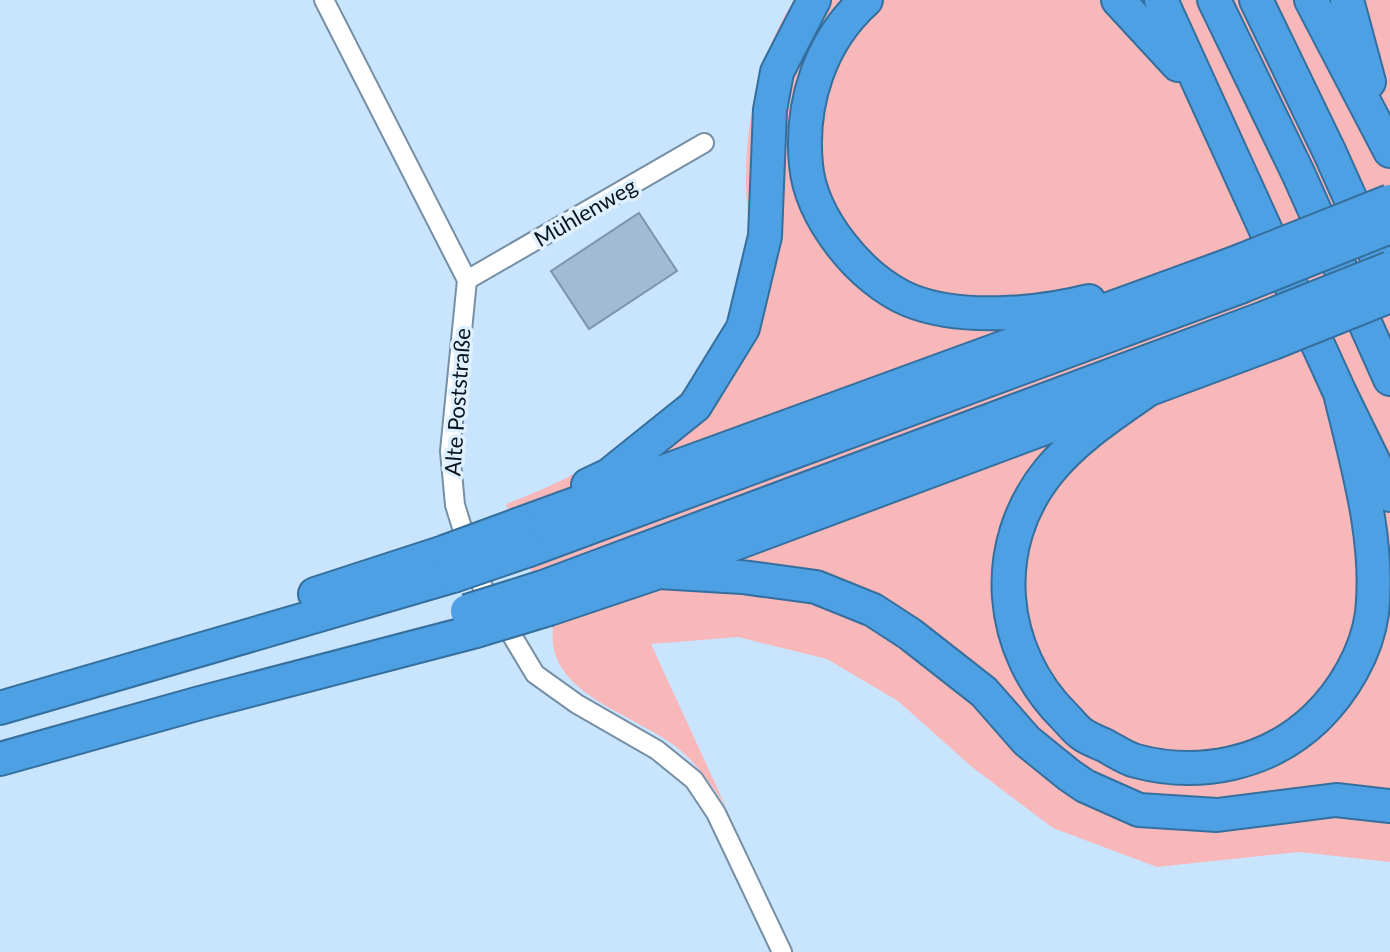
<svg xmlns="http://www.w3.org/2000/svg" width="1390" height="952" font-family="Lato,sans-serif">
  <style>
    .green { fill: #f8b7b9 }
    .building { fill: #a0bbd2; stroke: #7c95ac; stroke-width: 2 }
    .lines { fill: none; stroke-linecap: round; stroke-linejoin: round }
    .street-casing { stroke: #758fa5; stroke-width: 22 }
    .highway-casing { stroke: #356f9d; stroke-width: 36 }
    .street { stroke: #fff; stroke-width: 18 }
    .highway { stroke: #4ca0e3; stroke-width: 32 }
    .highway-bridge-casing { stroke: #356f9d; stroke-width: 36; stroke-linecap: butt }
    .highway-bridge { stroke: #4ca0e3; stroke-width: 32 }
    .labels { text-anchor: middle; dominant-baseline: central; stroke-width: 7; stroke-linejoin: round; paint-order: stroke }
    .street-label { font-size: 22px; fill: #0a141c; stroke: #dff0ff }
  </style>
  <rect width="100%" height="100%" fill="#c9e4fd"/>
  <path class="green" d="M 794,0 L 1390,0 L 1390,862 L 1299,852 L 1157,867 L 1053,828 L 972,767 L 898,701 L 827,659 L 738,637 L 651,644 L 726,807 C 711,784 697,763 675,746 C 634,714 545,693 553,629 L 506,504 C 601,469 693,411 731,312 C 735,301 737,288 740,277 C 742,265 747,253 748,241 C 750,219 745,196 746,174 C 747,111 760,54 794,0 Z"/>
  <path class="building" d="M 639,213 L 677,271 L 589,329 L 551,271 Z"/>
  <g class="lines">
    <defs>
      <path id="street" d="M 324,0 L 467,280 L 450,451 L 455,505 L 478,579 L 535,674 L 577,704 L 657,750 L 694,780 L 716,813 L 782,952
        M 467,280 L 704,143"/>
      <path id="highway" d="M 866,0 C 820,41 800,104 806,165 C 811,218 861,280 909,300 C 960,321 1037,314 1089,301
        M 1118,0 L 1178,65
        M 1161,0 L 1340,393 L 1390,495
        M 1214,0 L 1298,173 L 1390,379
        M 1256,0 L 1330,153 L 1390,287
        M 1311,0 L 1390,151
        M 1347,0 L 1369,82
        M 1146,391 C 1112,415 1076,438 1049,471 C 988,546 998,651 1065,717 C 1071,723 1076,730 1082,734 C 1089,739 1097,742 1104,745 C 1114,750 1125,758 1136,761 C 1200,778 1268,764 1316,718 C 1343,692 1367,652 1372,613 C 1380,540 1357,464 1340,393
        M 588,485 L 609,475 L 695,406 L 743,328 L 765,236 L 770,110 L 777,72 L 814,0
        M 520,524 L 1232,264
        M 529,550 L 1240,287
        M 659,572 L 742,577 L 816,587 L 873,610 L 910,634 L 984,692 L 1027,741 L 1069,775 L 1085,786 L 1139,810 L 1217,815 L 1336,800 L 1390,806
        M 543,587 L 1264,318
        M 315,594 L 444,552
        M 549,609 L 659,572 L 1273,343
        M 0,708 L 453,576
        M 0,759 L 200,703 L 476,631"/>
    </defs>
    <use href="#street" class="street-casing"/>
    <use href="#highway" class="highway-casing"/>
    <use href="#street" class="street"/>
    <use href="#highway" class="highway"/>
    <defs>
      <path id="highway-bridge" d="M 1232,264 L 1390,201
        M 1240,287 L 1390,227
        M 1264,318 L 1390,268
        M 1273,343 L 1390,296
        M 444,552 L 520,524
        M 453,576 L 529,550
        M 467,611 L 543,587
        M 476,631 L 549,609"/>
    </defs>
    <use href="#highway-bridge" class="highway-bridge-casing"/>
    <use href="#highway-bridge" class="highway-bridge"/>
  </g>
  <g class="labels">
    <g class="street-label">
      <text transform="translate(585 212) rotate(-30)">Mühlenweg</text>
      <text transform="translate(457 402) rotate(-86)">Alte Poststraße</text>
    </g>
  </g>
</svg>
